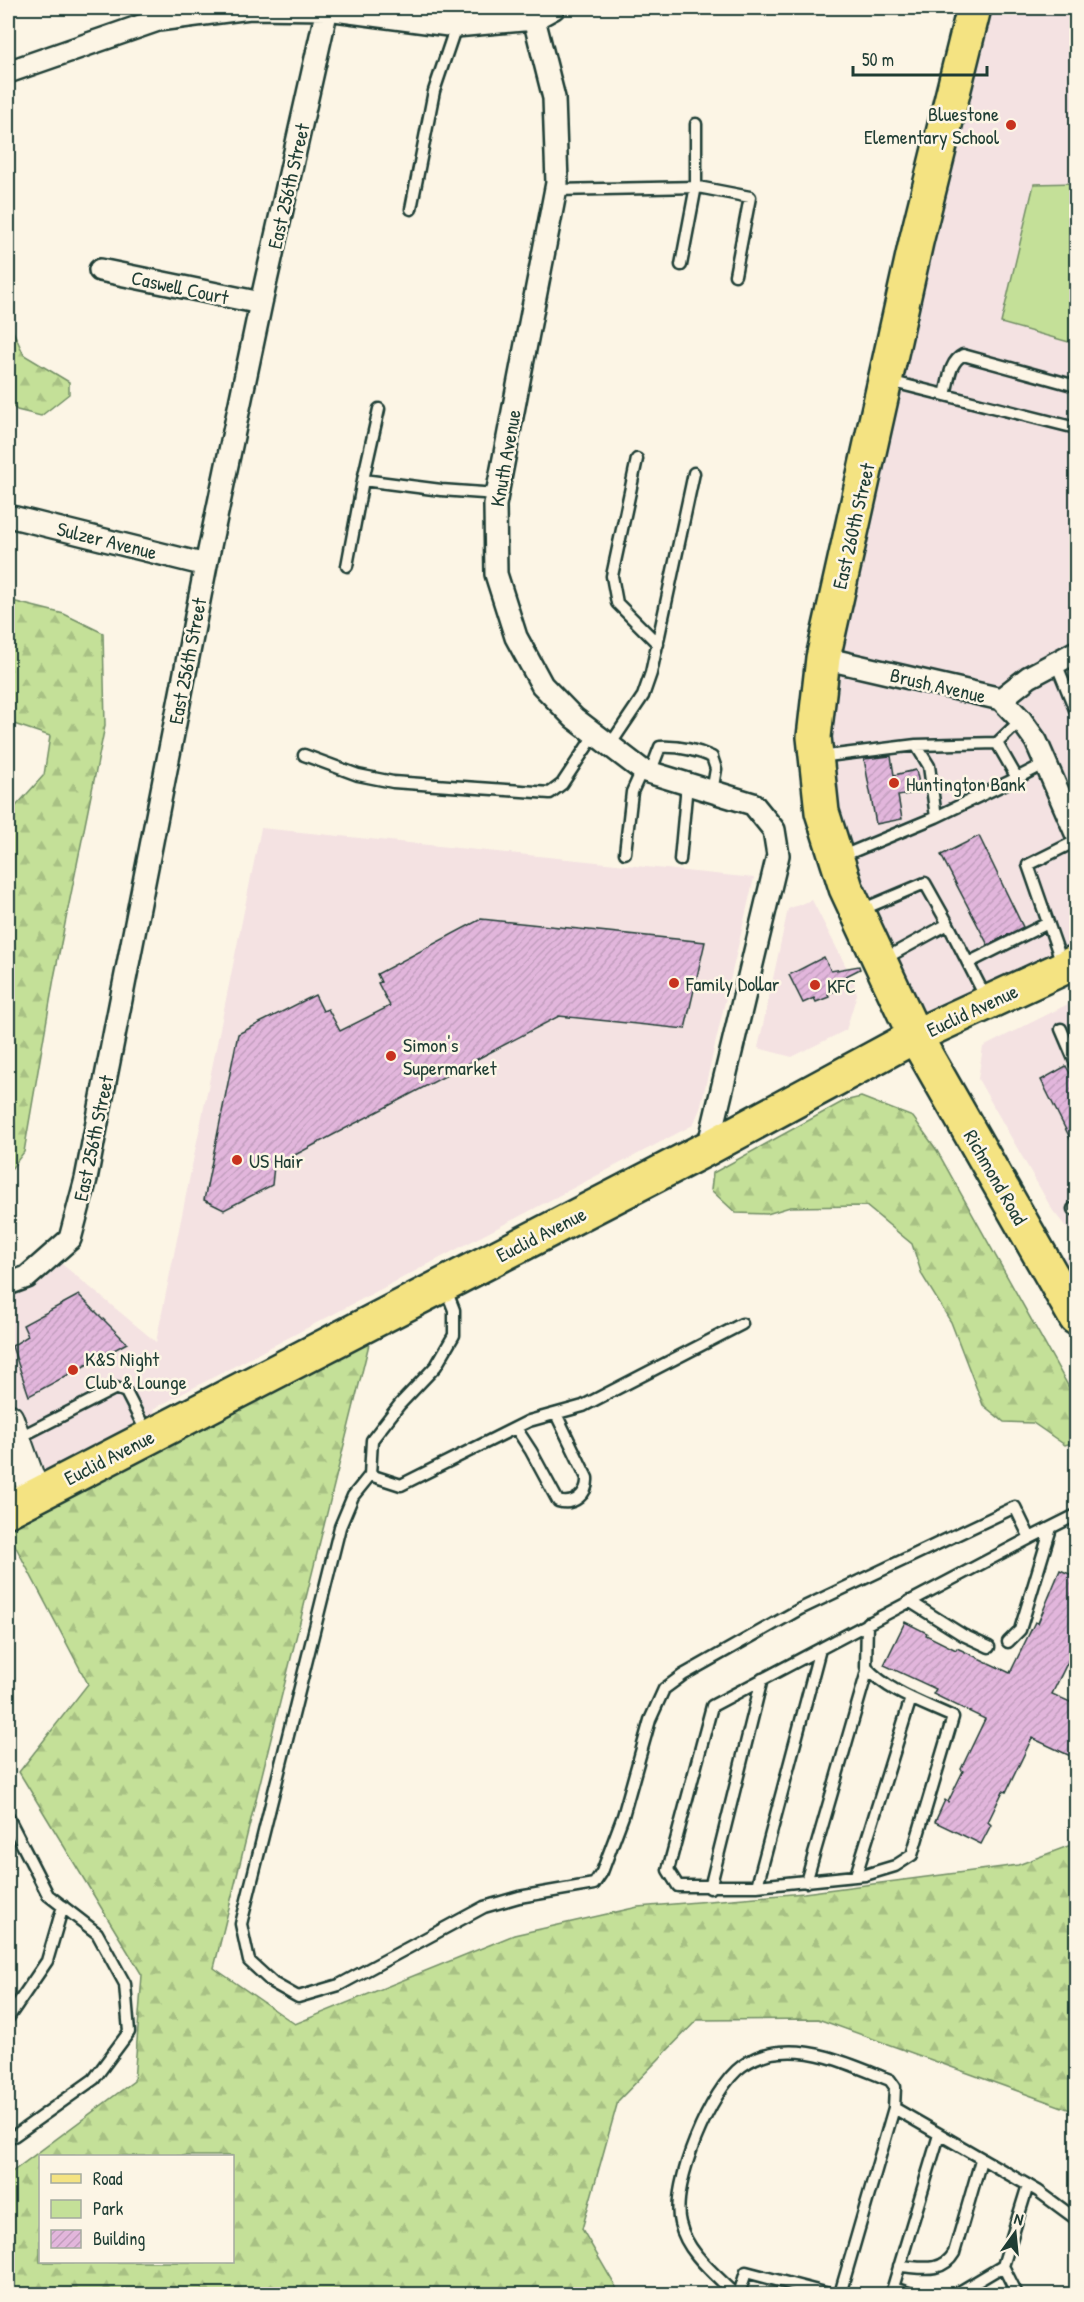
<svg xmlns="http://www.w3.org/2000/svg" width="1084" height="2302" font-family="'Patrick Hand',sans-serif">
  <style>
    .built { fill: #f4e2e2 }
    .industrial { fill: url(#industrial-grid) }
    .forest { fill: url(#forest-firs); stroke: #728e66; stroke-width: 1.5; fill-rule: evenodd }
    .green { fill: #c4e098; stroke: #728e66; stroke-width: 1.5 }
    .building { fill: url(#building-hatch); stroke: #1f3d34; stroke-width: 1.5 }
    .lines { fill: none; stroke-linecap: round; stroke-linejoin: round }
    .service-casing { stroke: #1f3d34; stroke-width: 15 }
    .minor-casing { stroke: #1f3d34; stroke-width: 26 }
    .secondary-casing { stroke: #1f3d34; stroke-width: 34 }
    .primary-casing { stroke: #1f3d34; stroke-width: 38 }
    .service { stroke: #fcf5e5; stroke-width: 10 }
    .minor { stroke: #fcf5e5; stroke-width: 21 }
    .secondary { stroke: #fcf5e5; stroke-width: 30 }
    .primary { stroke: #f4e382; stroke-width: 33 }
    .poi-dot { fill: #c8321e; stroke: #fcf5e5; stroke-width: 2 }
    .labels { text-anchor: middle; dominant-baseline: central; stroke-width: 5; stroke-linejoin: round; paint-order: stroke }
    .poi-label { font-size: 20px; fill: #1f3d34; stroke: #fcf5e5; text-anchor: start }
    .street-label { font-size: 20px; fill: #1f3d34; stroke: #fcf5e5 }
  </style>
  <defs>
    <pattern id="industrial-grid" width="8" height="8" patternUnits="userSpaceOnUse" patternTransform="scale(1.5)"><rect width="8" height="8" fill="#f4e2e2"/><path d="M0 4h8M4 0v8" fill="none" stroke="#d1c3c2"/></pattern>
    <pattern id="forest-firs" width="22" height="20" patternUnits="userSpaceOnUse" patternTransform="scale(1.5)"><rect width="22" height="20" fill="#c4e098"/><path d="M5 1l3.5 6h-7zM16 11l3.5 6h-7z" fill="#a8c184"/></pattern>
    <pattern id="building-hatch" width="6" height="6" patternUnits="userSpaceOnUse" patternTransform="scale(1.5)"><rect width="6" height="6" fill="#e2b6dc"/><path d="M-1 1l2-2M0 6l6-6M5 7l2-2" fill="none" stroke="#c19dbd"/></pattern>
  </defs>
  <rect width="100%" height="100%" fill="#fcf5e5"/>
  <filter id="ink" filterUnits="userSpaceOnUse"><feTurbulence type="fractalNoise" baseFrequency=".0167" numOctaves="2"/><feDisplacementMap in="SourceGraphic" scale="12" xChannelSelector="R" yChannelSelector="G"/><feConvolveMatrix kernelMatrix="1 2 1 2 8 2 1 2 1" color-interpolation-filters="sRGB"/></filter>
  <g filter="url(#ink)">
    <path class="built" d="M 974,8 L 1076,8 L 1076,962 L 915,1036 L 881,960 L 814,737 Z
      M 261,828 L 754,878 L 700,1109 L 693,1125 L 153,1409 L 163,1429 L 8,1510 L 8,1284 L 51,1255 L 156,1342 Z
      M 812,900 L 854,982 L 857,994 L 846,1030 L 792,1057 L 758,1048 L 788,909 Z
      M 1076,1000 L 1076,1239 L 1053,1211 L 978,1079 L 983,1047 Z"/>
    <path class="industrial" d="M 1076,1250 L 1076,1318 L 1049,1270 Z"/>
    <path class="forest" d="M 8,320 L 24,355 L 69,382 L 69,394 L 41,416 L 17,410 L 8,402 Z
      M 8,600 L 64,614 L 103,633 L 105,726 L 54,978 L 24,1152 L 8,1173 L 8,815 L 44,775 L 50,736 L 14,724 L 8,719 Z
      M 861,1097 L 913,1117 L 936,1149 L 1076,1400 L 1076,1442 L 1065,1445 L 1033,1423 L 1004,1422 L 983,1405 L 951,1322 L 922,1275 L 912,1244 L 866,1206 L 790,1207 L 767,1214 L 736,1213 L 711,1190 L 713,1173 L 844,1101 Z
      M 375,1320 L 214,1968 L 295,2024 L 514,1935 L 638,1907 L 804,1893 L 1018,1865 L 1076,1843 L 1076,2112 L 818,2019 L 697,2020 L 618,2101 L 582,2229 L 620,2294 L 8,2294 L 8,2175 L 134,2081 L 142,1975 L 19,1772 L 88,1684 L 8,1532 L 8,1510 ZM 40,2156 L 232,2156 L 232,2262 L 40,2262 Z"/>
    <path class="green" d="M 430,8 L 554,8 L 427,22 Z
      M 1076,183 L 1076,344 L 1001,323 L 1034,184 Z"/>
    <path class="building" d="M 891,756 L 894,775 L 916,770 L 921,792 L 898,796 L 902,819 L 876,824 L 864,759 Z
      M 979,836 L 1023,927 L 988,945 L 941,855 Z
      M 481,919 L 705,942 L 685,1029 L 559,1016 L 274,1166 L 272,1185 L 224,1210 L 204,1200 L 238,1034 L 315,995 L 323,1011 L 328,1009 L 340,1031 L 390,1006 L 378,983 L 381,982 L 377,974 Z
      M 824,957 L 831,971 L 859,966 L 860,969 L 836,981 L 839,989 L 828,994 L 829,997 L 816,1002 L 814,998 L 803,1003 L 789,975 Z
      M 1066,1066 L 1077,1086 L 1077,1152 L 1041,1080 Z
      M 79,1295 L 127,1343 L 29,1396 L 12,1346 L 28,1336 L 23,1325 Z
      M 1060,1570 L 1077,1577 L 1077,1643 L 1052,1694 L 1077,1705 L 1077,1759 L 1032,1738 L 1006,1792 L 1003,1791 L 988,1822 L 991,1825 L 981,1844 L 935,1822 L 945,1800 L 948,1802 L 963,1771 L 961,1769 L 985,1719 L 933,1694 L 936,1689 L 884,1665 L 905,1622 L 927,1633 L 926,1635 L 956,1650 L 957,1648 L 1010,1673 L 1035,1622 L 1038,1623 Z"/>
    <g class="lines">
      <defs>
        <path id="service" d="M 556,190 L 698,187 L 750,197 L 735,275
          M 411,209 L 434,91 L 456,26
          M 681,265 L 696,186 L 696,124
          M 889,381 L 1076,428
          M 945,395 C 949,381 949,362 963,355 L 1076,386
          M 379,409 L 363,480 L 441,490 L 497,494
          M 637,459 L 612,576 L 617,603 L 658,644
          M 347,566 L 363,480
          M 1056,663 L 1076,712
          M 997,743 L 1021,720
          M 610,745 L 643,696 L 651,673 L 694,473
          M 916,745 L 929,766 L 936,817
          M 304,755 L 358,775 L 393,782 L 550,793 L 562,784 L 595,734
          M 819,757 L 916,745 L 997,743 L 1017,778 L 936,817 L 840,857
          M 650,773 L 660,747 C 677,746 696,750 712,757 L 716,769 L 712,792
          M 1017,778 L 1046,763
          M 625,853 L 632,792 L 642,770
          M 680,860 L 687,784
          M 861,910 L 925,883 L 948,924
          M 884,959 L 948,924 L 987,1000
          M 968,963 L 1048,923
          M 1062,963 L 1028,865 L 1076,841
          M 1061,1029 L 1076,1064
          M 1073,1209 L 1076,1207
          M 445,1287 L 454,1310 L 454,1335 L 436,1366 L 400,1404 L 372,1440 L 370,1475 L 353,1496 L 340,1527 L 241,1924 L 249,1961 L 273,1983 L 298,1997 L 339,1985 L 484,1907 L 519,1897 L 594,1884 L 602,1872 L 623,1816 L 650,1720 L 664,1689 L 683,1675 L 800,1609 L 1015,1507 L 1030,1538 L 1076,1515
          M 516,1428 L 531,1451 L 558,1501 C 574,1506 588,1494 587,1478 L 556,1414
          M 18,1438 L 116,1388 L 126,1392 L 147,1433
          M 370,1475 L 401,1485 L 529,1421 L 583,1406 L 742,1324
          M 909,1601 L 963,1635 L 989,1647
          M 867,1623 L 866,1667 C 888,1692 923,1703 953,1717 L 912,1855 L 895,1866 L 865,1875 L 757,1886 L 678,1886 L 668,1870 L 712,1706 L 1030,1538
          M 1008,1642 L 1020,1630 L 1051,1528
          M 8,1817 L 48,1895 L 97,1933 L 125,1984 L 129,2032 L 94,2079 L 14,2136 L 8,2136
          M 856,1875 L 911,1698
          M 806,1882 L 868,1668
          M 757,1886 L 820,1649
          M 710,1888 L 762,1679
          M 8,2018 L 47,1961 L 63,1906
          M 894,2108 L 1038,2191 L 1076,2219
          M 899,2266 C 920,2267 942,2274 954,2253 L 981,2160
          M 1003,2266 L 1017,2294
          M 893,2288 L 912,2294
          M 735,2294 C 715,2274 687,2253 680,2223 C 670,2185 711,2088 742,2066 C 753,2058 767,2053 780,2052 C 818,2048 856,2067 890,2080 L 895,2087 L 894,2108 L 840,2294
          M 739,2294 L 746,2272 L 829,2294
          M 891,2294 L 939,2135
          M 956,2294 L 1003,2266 L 1028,2185"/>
        <path id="minor" d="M 534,19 L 554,98 L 557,183 L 495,505 L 496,574 L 516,637 L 542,685 L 574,718 L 642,770 L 753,804 L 774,830 L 778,855 L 708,1148
          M 8,72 L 158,20 L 250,8 L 327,9 L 456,26 L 534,19 L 554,8
          M 100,270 L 261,303
          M 8,516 L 206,565
          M 823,658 L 1001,699 L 1029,677 L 1076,652
          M 1001,699 L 1021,720 L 1036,741 L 1076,833
          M 8,1284 L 27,1277 L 70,1239 L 86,1179 L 206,565 L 261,303 L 327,9"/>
        <path id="secondary" d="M 8,1419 L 35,1495"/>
        <path id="primary" d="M 974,8 L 916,242 L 823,658 L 814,737 L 822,812 L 846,888 L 915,1036 L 1076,1318
          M 8,1510 L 708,1148 L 915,1036 L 1076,962"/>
      </defs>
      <use href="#service" class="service-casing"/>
      <use href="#minor" class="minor-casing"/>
      <use href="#secondary" class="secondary-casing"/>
      <use href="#primary" class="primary-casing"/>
      <use href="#service" class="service"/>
      <use href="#minor" class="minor"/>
      <use href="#secondary" class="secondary"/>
      <use href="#primary" class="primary"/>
    </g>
  </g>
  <g class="poi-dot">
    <circle cx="1011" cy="125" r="6"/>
    <circle cx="894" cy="783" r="6"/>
    <circle cx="674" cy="983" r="6"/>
    <circle cx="815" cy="985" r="6"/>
    <circle cx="391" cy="1056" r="6"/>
    <circle cx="237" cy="1160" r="6"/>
    <circle cx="73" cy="1370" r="6"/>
  </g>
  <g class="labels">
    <g class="poi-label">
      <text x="999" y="113" text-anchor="end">Bluestone<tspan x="999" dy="23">Elementary School</tspan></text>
      <text x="906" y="783">Huntington Bank</text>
      <text x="686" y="983">Family Dollar</text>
      <text x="827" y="985">KFC</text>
      <text x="403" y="1044">Simon's<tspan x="403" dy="23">Supermarket</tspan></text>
      <text x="249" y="1160">US Hair</text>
      <text x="85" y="1358">K&amp;S Night<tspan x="85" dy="23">Club &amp; Lounge</tspan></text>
    </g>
    <g class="street-label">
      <text transform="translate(288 186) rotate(-77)">East 256th Street</text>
      <text transform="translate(180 287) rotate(12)">Caswell Court</text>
      <text transform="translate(505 458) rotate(-80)">Knuth Avenue</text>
      <text transform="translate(853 526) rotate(-77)">East 260th Street</text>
      <text transform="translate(107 540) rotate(14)">Sulzer Avenue</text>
      <text transform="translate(187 661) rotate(-79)">East 256th Street</text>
      <text transform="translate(938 685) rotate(13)">Brush Avenue</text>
      <text transform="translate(972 1010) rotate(-25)">Euclid Avenue</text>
      <text transform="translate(93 1138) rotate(-78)">East 256th Street</text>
      <text transform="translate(996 1177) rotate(60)">Richmond Road</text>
      <text transform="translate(541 1234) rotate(-27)">Euclid Avenue</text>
      <text transform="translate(109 1457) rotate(-27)">Euclid Avenue</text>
    </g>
  </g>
  <rect width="1084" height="2302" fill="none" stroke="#fcf5e5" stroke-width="30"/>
  <rect x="15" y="15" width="1054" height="2272" fill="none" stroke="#1f3d34" stroke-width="2" filter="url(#ink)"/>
  <rect x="39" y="2155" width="195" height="108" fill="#fcf5e5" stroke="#a4ab9e" stroke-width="1.5"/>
  <rect x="51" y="2174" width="30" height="9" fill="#f4e382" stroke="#a4ab9e" stroke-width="1.5"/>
  <text x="93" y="2185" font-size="18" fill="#1f3d34">Road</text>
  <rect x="51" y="2200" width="30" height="18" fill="#c4e098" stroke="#a4ab9e" stroke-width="1.5"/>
  <text x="93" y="2215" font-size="18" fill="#1f3d34">Park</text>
  <rect x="51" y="2230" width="30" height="18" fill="url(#building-hatch)" stroke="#a4ab9e" stroke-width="1.5"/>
  <text x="93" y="2245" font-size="18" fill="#1f3d34">Building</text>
  <g transform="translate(1015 2233) rotate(15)" stroke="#fcf5e5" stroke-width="4.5" paint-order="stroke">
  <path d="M0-4.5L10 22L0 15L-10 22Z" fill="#1f3d34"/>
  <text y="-9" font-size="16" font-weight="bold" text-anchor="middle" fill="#1f3d34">N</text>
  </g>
  <path d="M853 66v9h134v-9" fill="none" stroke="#1f3d34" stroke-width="3"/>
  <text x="862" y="66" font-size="18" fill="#1f3d34" stroke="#fcf5e5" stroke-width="4.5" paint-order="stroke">50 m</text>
</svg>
